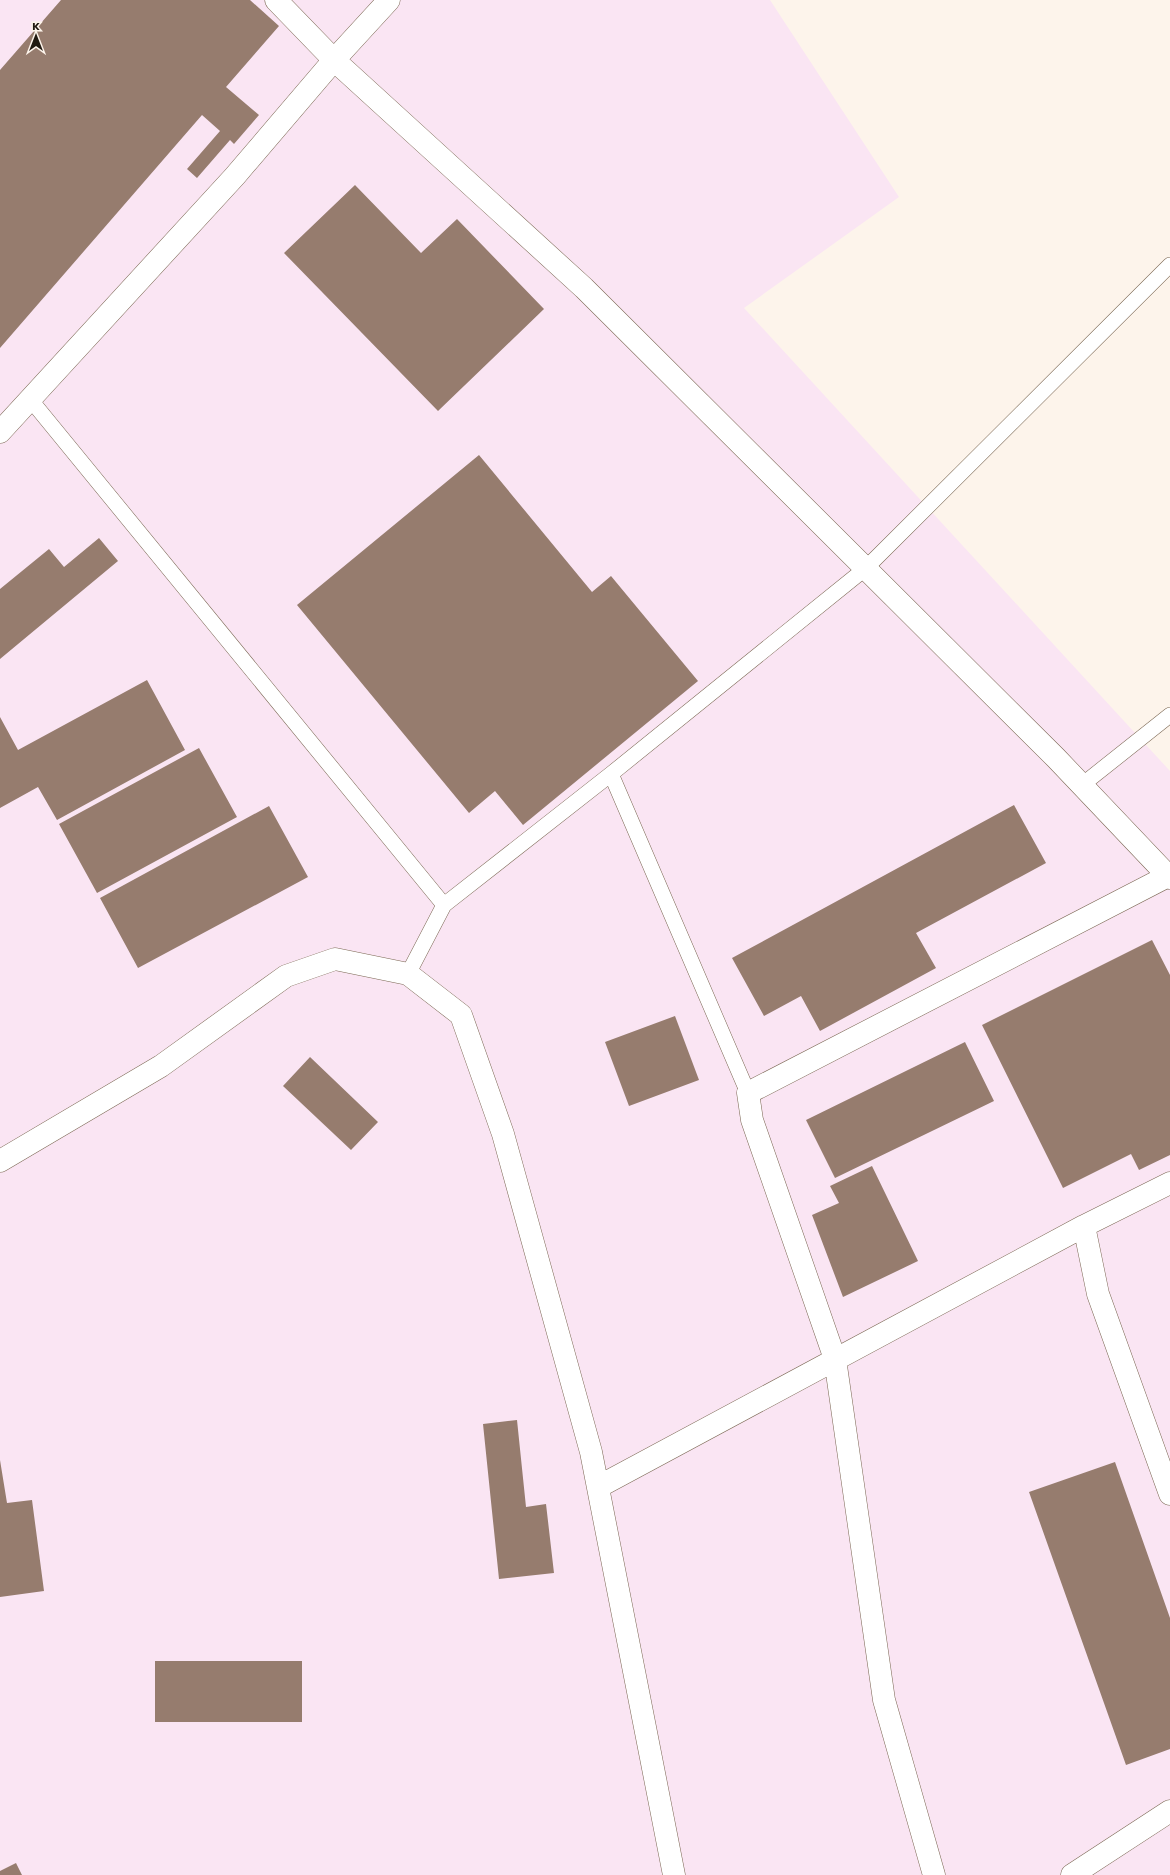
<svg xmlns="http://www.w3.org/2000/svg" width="1170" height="1875" font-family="Poppins,sans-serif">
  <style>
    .industrial { fill: #fae5f3 }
    .building { fill: #967c6e }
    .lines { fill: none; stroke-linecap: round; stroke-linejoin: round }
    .lane-casing { stroke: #7c6854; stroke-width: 16 }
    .street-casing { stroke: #7c6854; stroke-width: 23 }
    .lane { stroke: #fff; stroke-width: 15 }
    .street { stroke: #fff; stroke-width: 22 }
  </style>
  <rect width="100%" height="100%" fill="#fdf4eb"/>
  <path class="industrial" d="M 0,0 L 770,0 L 899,197 L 744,308 L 1170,771 L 1170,1875 L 0,1875 Z"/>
  <path class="building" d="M 61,0 L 250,0 L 279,26 L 226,87 L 259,115 L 234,144 L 230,140 L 197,178 L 187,169 L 220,131 L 202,115 L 0,348 L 0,70 Z
    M 355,185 L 421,253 L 457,219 L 544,309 L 438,411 L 284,253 Z
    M 479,455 L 592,592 L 611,576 L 698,681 L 523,825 L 495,791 L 469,813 L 297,605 Z
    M 99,538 L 118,561 L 0,659 L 0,589 L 49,549 L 64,567 Z
    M 147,680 L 185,750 L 57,820 L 38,787 L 0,808 L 0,717 L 18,750 Z
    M 199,748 L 237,817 L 97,893 L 59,824 Z
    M 1014,805 L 1046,863 L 916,933 L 936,968 L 820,1031 L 801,996 L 764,1016 L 732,958 Z
    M 269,806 L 308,877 L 138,968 L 100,898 Z
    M 1152,940 L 1170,975 L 1170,1155 L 1139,1170 L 1131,1154 L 1063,1188 L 982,1025 Z
    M 675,1016 L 699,1080 L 629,1106 L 605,1042 Z
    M 965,1042 L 994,1101 L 835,1178 L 806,1120 Z
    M 310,1057 L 378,1122 L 351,1150 L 283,1086 Z
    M 872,1166 L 918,1261 L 843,1297 L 812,1215 L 839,1203 L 830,1186 Z
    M 517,1420 L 526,1507 L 546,1504 L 554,1573 L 499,1579 L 483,1424 Z
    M 0,1460 L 7,1503 L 32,1500 L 44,1591 L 0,1597 Z
    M 1115,1462 L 1170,1618 L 1170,1749 L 1126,1765 L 1029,1492 Z
    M 155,1661 L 302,1661 L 302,1722 L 155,1722 Z
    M 16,1863 L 22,1875 L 0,1875 L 0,1871 Z"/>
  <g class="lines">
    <defs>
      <path id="lane" d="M 30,399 L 444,905
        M 611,774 L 748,1093
        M 1082,785 L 1170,715
        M 408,974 L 444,905 L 611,774 L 866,568 L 1170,265"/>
      <path id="street" d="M 389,0 L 334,60 L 584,288 L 1056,758 L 1170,878
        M 0,432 L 235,176 L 334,60 L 276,0
        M 0,1161 L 161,1066 L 286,976 L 335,959 L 408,974 L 461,1015 L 503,1134 L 591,1452 L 674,1875
        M 1084,1226 L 1098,1294 L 1170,1494
        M 598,1487 L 1084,1226 L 1170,1183
        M 934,1875 L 884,1700 L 835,1359 L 752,1120 L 748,1093 L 1168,876
        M 1072,1875 L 1170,1811"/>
    </defs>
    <use href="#lane" class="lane-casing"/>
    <use href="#street" class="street-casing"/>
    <use href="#lane" class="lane"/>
    <use href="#street" class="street"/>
  </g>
  <g transform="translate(36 36)" stroke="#fdf4eb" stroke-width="3" paint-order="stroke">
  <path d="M0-3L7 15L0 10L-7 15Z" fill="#211a11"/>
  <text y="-6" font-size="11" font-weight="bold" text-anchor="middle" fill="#211a11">K</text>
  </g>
</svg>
